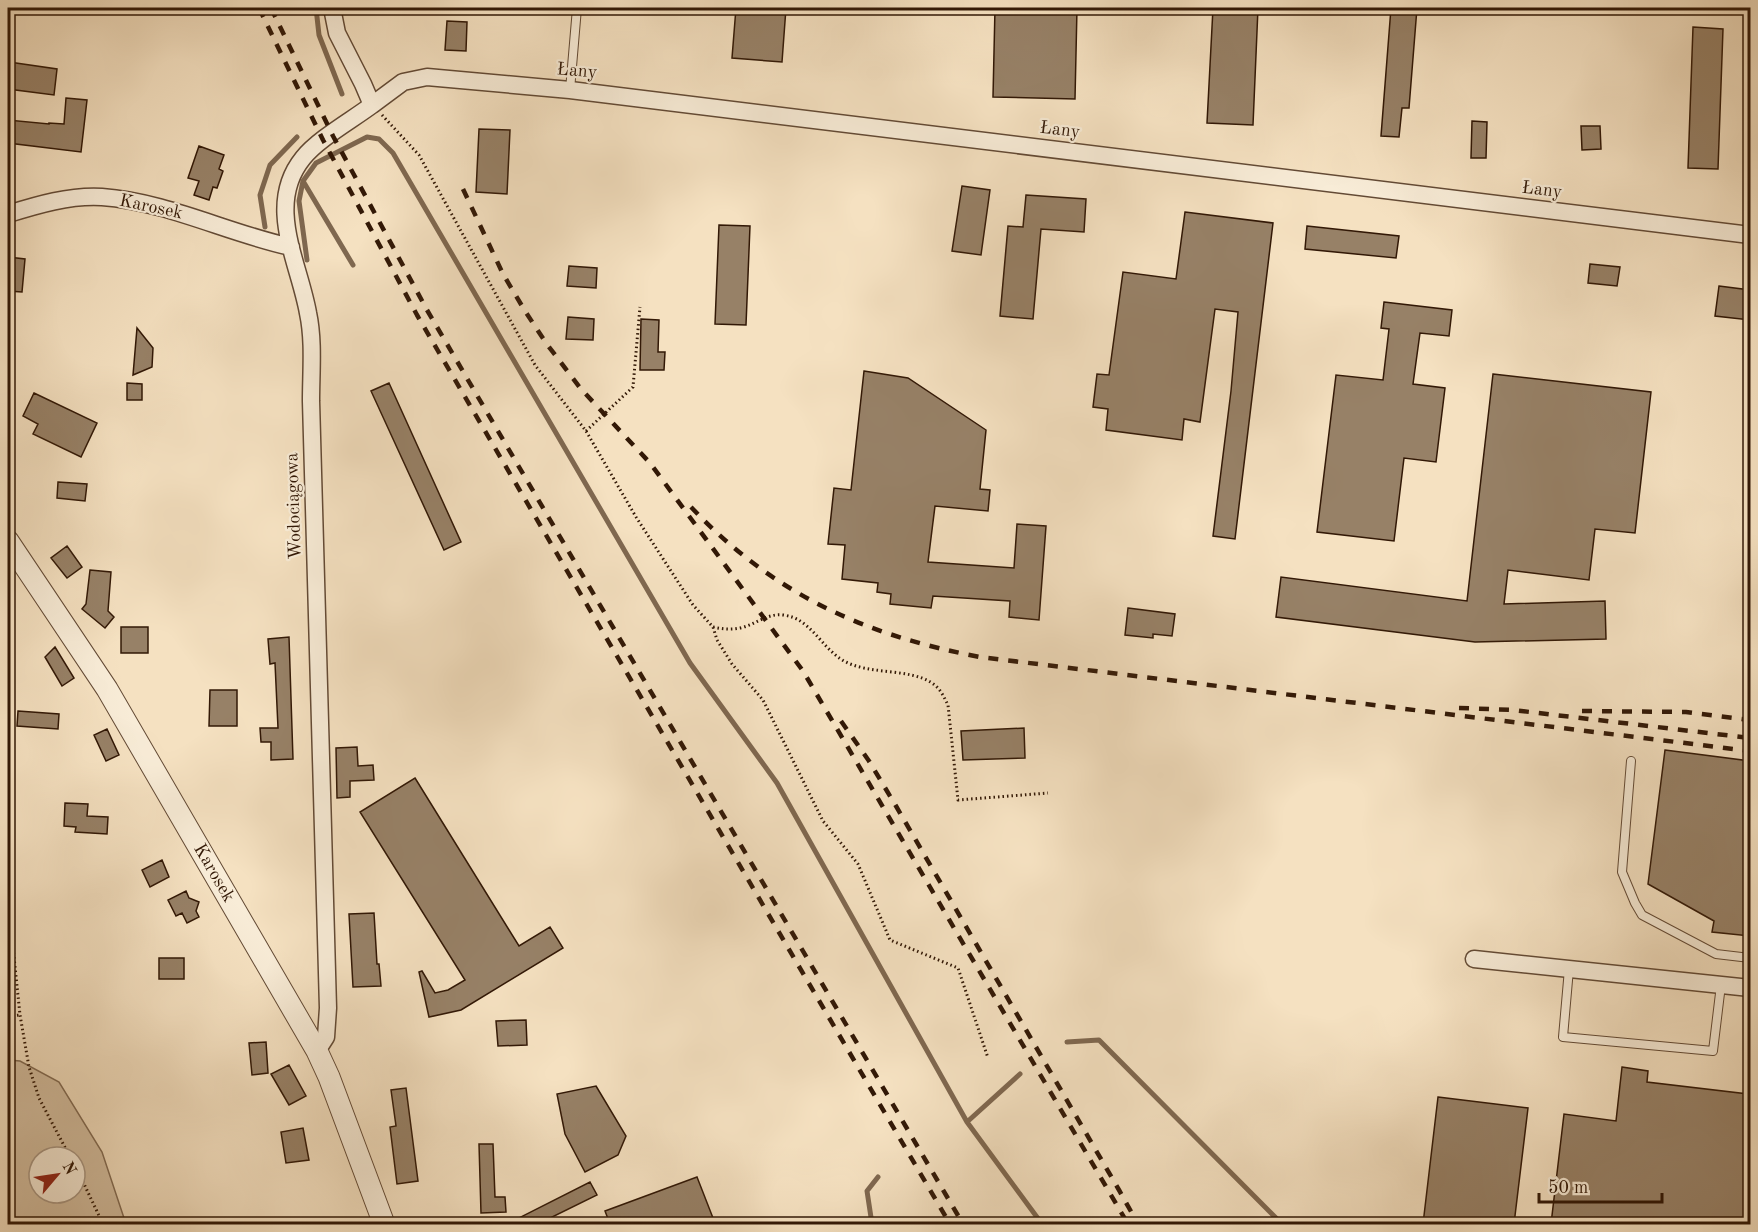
<svg xmlns="http://www.w3.org/2000/svg" width="1758" height="1232" font-family="'Old Standard TT',serif">
  <style>
    .green { fill: #d4bfa1; stroke: #836c54; stroke-width: 1.5; fill-rule: evenodd }
    .lines { fill: none; stroke-linecap: round; stroke-linejoin: round }
    .stream { stroke: #7f6850; stroke-width: 5 }
    .building { fill: #978167; stroke: #321806; stroke-width: 1.5 }
    .service-casing { stroke: #634a35; stroke-width: 10 }
    .minor-casing { stroke: #634a35; stroke-width: 19 }
    .tertiary-casing { stroke: #634a35; stroke-width: 23 }
    .path { stroke: #321806; stroke-width: 3; stroke-dasharray: 1.5 3; stroke-linecap: butt }
    .service { stroke: #f8ecd7; stroke-width: 8 }
    .minor { stroke: #f8ecd7; stroke-width: 16 }
    .tertiary { stroke: #f8ecd7; stroke-width: 21 }
    .rail { stroke: #321806; stroke-width: 4.5; stroke-dasharray: 10 10; stroke-linecap: butt }
    .labels { text-anchor: middle; dominant-baseline: central; stroke-width: 4.5; stroke-linejoin: round; paint-order: stroke }
    .street-label { font-size: 18px; fill: #321806; stroke: #f8ecd7 }
  </style>
  <rect width="100%" height="100%" fill="#f5e1c1"/>
  <filter id="stains"><feTurbulence type="fractalNoise" baseFrequency=".00333" numOctaves="4"/><feColorMatrix values="0 0 0 0 .2 0 0 0 0 .09 0 0 0 0 .02 0 0 0 .5 -.17"/></filter>
  <radialGradient id="worn" r=".72"><stop offset=".6" stop-color="#630" stop-opacity="0"/><stop offset="1" stop-color="#630" stop-opacity=".3"/></radialGradient>
  <path class="green" d="M 8,1060 L 20,1061 L 59,1082 L 102,1152 L 126,1224 L 8,1224 ZM 39,1157 L 75,1157 L 75,1193 L 39,1193 Z"/>
  <g class="lines">
    <path class="stream" d="M 316,8 L 319,35 L 342,94
      M 303,181 L 353,265
      M 265,227 L 260,195 L 270,165 L 297,137
      M 307,260 L 299,201 L 303,181 L 316,163 L 367,137 L 379,139 L 393,153 L 690,663 L 777,783 L 967,1122 L 1042,1224
      M 1067,1042 L 1099,1040 L 1282,1224
      M 967,1122 L 1020,1074
      M 872,1224 L 867,1191 L 878,1177"/>
  </g>
  <path class="building" d="M 736,8 L 786,8 L 782,62 L 732,58 Z
    M 995,8 L 1077,8 L 1075,99 L 993,97 Z
    M 1213,8 L 1258,8 L 1253,125 L 1207,123 Z
    M 1391,8 L 1417,8 L 1409,108 L 1402,108 L 1399,137 L 1381,136 Z
    M 447,21 L 467,22 L 466,51 L 445,50 Z
    M 1693,27 L 1723,29 L 1718,169 L 1688,168 Z
    M 9,62 L 57,69 L 54,95 L 8,89 Z
    M 66,98 L 87,100 L 81,152 L 8,143 L 8,120 L 49,124 L 49,123 L 64,124 Z
    M 1472,121 L 1487,122 L 1486,158 L 1471,158 Z
    M 1581,126 L 1600,126 L 1601,149 L 1582,150 Z
    M 479,129 L 510,130 L 507,194 L 476,192 Z
    M 199,146 L 224,155 L 219,169 L 223,171 L 217,188 L 213,187 L 209,200 L 194,195 L 199,181 L 188,178 Z
    M 962,186 L 990,190 L 981,255 L 952,251 Z
    M 1026,195 L 1086,199 L 1084,232 L 1041,229 L 1033,319 L 1000,316 L 1008,226 L 1023,227 Z
    M 1185,212 L 1273,223 L 1235,539 L 1213,536 L 1231,391 L 1238,312 L 1215,309 L 1200,422 L 1184,419 L 1182,440 L 1106,430 L 1108,409 L 1093,407 L 1097,374 L 1109,375 L 1123,272 L 1176,279 Z
    M 719,225 L 750,226 L 746,325 L 715,324 Z
    M 1307,226 L 1399,236 L 1396,258 L 1305,249 Z
    M 8,257 L 25,259 L 22,292 L 8,291 Z
    M 1590,264 L 1620,267 L 1617,286 L 1588,283 Z
    M 569,266 L 597,268 L 596,288 L 567,286 Z
    M 1719,286 L 1750,290 L 1750,320 L 1715,316 Z
    M 1384,302 L 1452,310 L 1449,336 L 1420,333 L 1413,384 L 1445,388 L 1436,462 L 1404,458 L 1394,541 L 1317,532 L 1336,375 L 1383,380 L 1389,329 L 1381,328 Z
    M 568,317 L 594,319 L 593,340 L 566,339 Z
    M 641,319 L 659,320 L 658,352 L 665,352 L 664,370 L 640,370 Z
    M 137,328 L 153,348 L 152,367 L 133,375 Z
    M 864,371 L 908,378 L 986,430 L 980,489 L 990,490 L 988,511 L 935,506 L 928,562 L 1014,568 L 1017,524 L 1046,526 L 1039,620 L 1009,617 L 1010,601 L 933,596 L 931,608 L 890,604 L 891,594 L 877,592 L 878,583 L 842,579 L 845,545 L 828,544 L 834,488 L 851,490 Z
    M 1493,374 L 1651,392 L 1635,533 L 1595,529 L 1589,580 L 1508,570 L 1504,604 L 1605,601 L 1606,639 L 1475,642 L 1276,617 L 1281,577 L 1467,601 Z
    M 127,383 L 142,384 L 142,400 L 127,400 Z
    M 389,383 L 461,542 L 444,550 L 371,391 Z
    M 34,393 L 97,423 L 81,457 L 33,434 L 38,424 L 23,416 Z
    M 58,482 L 87,484 L 85,501 L 57,498 Z
    M 67,546 L 82,567 L 67,578 L 51,558 Z
    M 90,570 L 111,572 L 108,611 L 114,617 L 105,628 L 82,609 L 86,604 Z
    M 1128,608 L 1175,614 L 1172,636 L 1153,634 L 1153,638 L 1125,635 Z
    M 121,627 L 148,627 L 148,653 L 121,653 Z
    M 289,637 L 293,759 L 271,760 L 271,742 L 261,742 L 260,728 L 278,728 L 275,663 L 270,664 L 268,639 Z
    M 55,647 L 74,678 L 62,686 L 45,657 Z
    M 210,690 L 237,690 L 237,726 L 209,726 Z
    M 18,711 L 59,714 L 58,729 L 17,726 Z
    M 1024,728 L 1025,758 L 963,760 L 961,731 Z
    M 107,729 L 119,755 L 106,761 L 94,735 Z
    M 357,747 L 358,766 L 373,765 L 374,780 L 350,781 L 350,797 L 337,798 L 336,748 Z
    M 1665,750 L 1750,761 L 1750,936 L 1712,932 L 1714,921 L 1648,884 Z
    M 415,778 L 519,946 L 550,927 L 563,948 L 461,1010 L 429,1017 L 419,972 L 422,971 L 435,993 L 448,990 L 465,980 L 360,812 Z
    M 65,803 L 88,804 L 87,816 L 108,817 L 107,834 L 75,832 L 76,827 L 64,826 Z
    M 162,860 L 169,877 L 150,887 L 142,870 Z
    M 186,891 L 189,898 L 199,902 L 196,911 L 199,917 L 187,923 L 182,913 L 176,916 L 168,900 Z
    M 374,913 L 377,964 L 379,964 L 381,986 L 353,987 L 349,914 Z
    M 159,958 L 184,958 L 184,979 L 159,979 Z
    M 526,1020 L 527,1045 L 498,1046 L 496,1021 Z
    M 266,1042 L 268,1073 L 252,1075 L 249,1043 Z
    M 289,1065 L 306,1096 L 289,1105 L 271,1074 Z
    M 1622,1067 L 1648,1071 L 1647,1082 L 1748,1094 L 1744,1125 L 1746,1136 L 1750,1137 L 1750,1223 L 1732,1220 L 1732,1224 L 1551,1224 L 1564,1114 L 1616,1121 Z
    M 596,1086 L 626,1136 L 618,1155 L 585,1172 L 565,1134 L 557,1094 Z
    M 406,1088 L 418,1181 L 397,1184 L 390,1127 L 396,1126 L 391,1090 Z
    M 1438,1097 L 1528,1108 L 1514,1224 L 1423,1224 Z
    M 303,1128 L 309,1160 L 286,1163 L 281,1132 Z
    M 479,1144 L 493,1144 L 495,1197 L 505,1197 L 506,1212 L 481,1213 Z
    M 697,1177 L 713,1218 L 702,1222 L 703,1224 L 610,1224 L 605,1211 Z
    M 590,1182 L 597,1195 L 538,1224 L 507,1224 Z"/>
  <g class="lines">
    <defs>
      <path id="service" d="M 570,90 L 577,8
        M 1631,761 L 1622,872 L 1635,903 L 1642,915 L 1716,954 L 1750,958
        M 1569,969 L 1563,1037 L 1713,1051 L 1721,985"/>
      <path id="minor" d="M 372,105 L 403,82 L 427,77 L 570,90 L 1750,235
        M 8,214 C 37,205 70,195 102,197 C 168,202 227,233 291,247
        M 1474,959 L 1750,988
        M 317,1051 L 326,1037 L 328,1008 L 311,401 C 311,372 314,341 308,313 C 299,262 265,205 303,158 C 318,139 352,120 372,105 L 363,84 L 337,33 L 332,8"/>
      <path id="tertiary" d="M 8,541 L 107,689 L 317,1051 L 329,1077 L 384,1224"/>
    </defs>
    <use href="#service" class="service-casing"/>
    <use href="#minor" class="minor-casing"/>
    <use href="#tertiary" class="tertiary-casing"/>
    <path class="path" d="M 382,115 L 419,155 L 535,365 L 586,431 L 636,517 L 693,605 L 713,627 L 717,640 L 732,664 L 763,700 L 823,821 L 858,864 L 890,940 L 958,968 L 988,1058
      M 586,431 L 633,387 L 640,307
      M 713,627 C 722,629 731,630 740,628 C 755,625 767,613 783,615 C 811,618 821,648 844,661 C 869,675 909,668 932,683 C 940,688 944,697 948,705 L 958,800 L 1048,793
      M 8,899 L 20,1015 L 29,1067 L 39,1098 L 70,1157
      M 8,1016 L 20,1015
      M 75,1165 L 103,1224"/>
    <use href="#service" class="service"/>
    <use href="#minor" class="minor"/>
    <use href="#tertiary" class="tertiary"/>
    <path class="rail" d="M 259,8 L 323,140 L 417,315 L 950,1224
      M 271,8 L 333,136 L 427,310 L 963,1224
      M 463,189 L 503,274 L 525,311 L 546,343 L 581,389 L 650,463 L 803,671 L 1128,1224
      M 691,507 C 773,594 864,635 980,657 L 1750,751
      M 1459,708 L 1513,710 L 1750,738
      M 1582,711 L 1686,712 L 1750,720
      M 841,721 L 869,761 L 896,806 L 1119,1190 L 1138,1224"/>
  </g>
  <g class="labels">
    <g class="street-label">
      <text transform="translate(577 71) rotate(5)">Łany</text>
      <text transform="translate(1060 130) rotate(7)">Łany</text>
      <text transform="translate(1542 190) rotate(7)">Łany</text>
      <text transform="translate(151 207) rotate(12)">Karosek</text>
      <text transform="translate(294 506) rotate(-92)">Wodociągowa</text>
      <text transform="translate(214 873) rotate(60)">Karosek</text>
    </g>
  </g>
  <rect width="1758" height="1232" fill="none" stroke="#f5e1c1" stroke-width="30"/>
  <rect x="9" y="9" width="1740" height="1214" fill="none" stroke="#321806" stroke-width="3"/>
  <rect x="15" y="15" width="1728" height="1202" fill="none" stroke="#321806" stroke-width="1.5"/>
  <g transform="translate(57 1175) rotate(61)"><circle r="28" fill="#f8ecd7" stroke="#a99783" stroke-width="1.5"/>
  <path d="M0-4.5L10 22L0 15L-10 22Z" fill="#8f2418"/>
  <text y="-9" font-size="16" font-weight="bold" text-anchor="middle" fill="#321806">N</text>
  </g>
  <path d="M1539 1193v9h123v-9" fill="none" stroke="#321806" stroke-width="3"/>
  <text x="1548" y="1193" font-size="18" fill="#321806" stroke="#f8ecd7" stroke-width="4.5" paint-order="stroke">50 m</text>
  <rect width="100%" height="100%" filter="url(#stains)"/>
  <rect width="100%" height="100%" fill="url(#worn)"/>
</svg>
